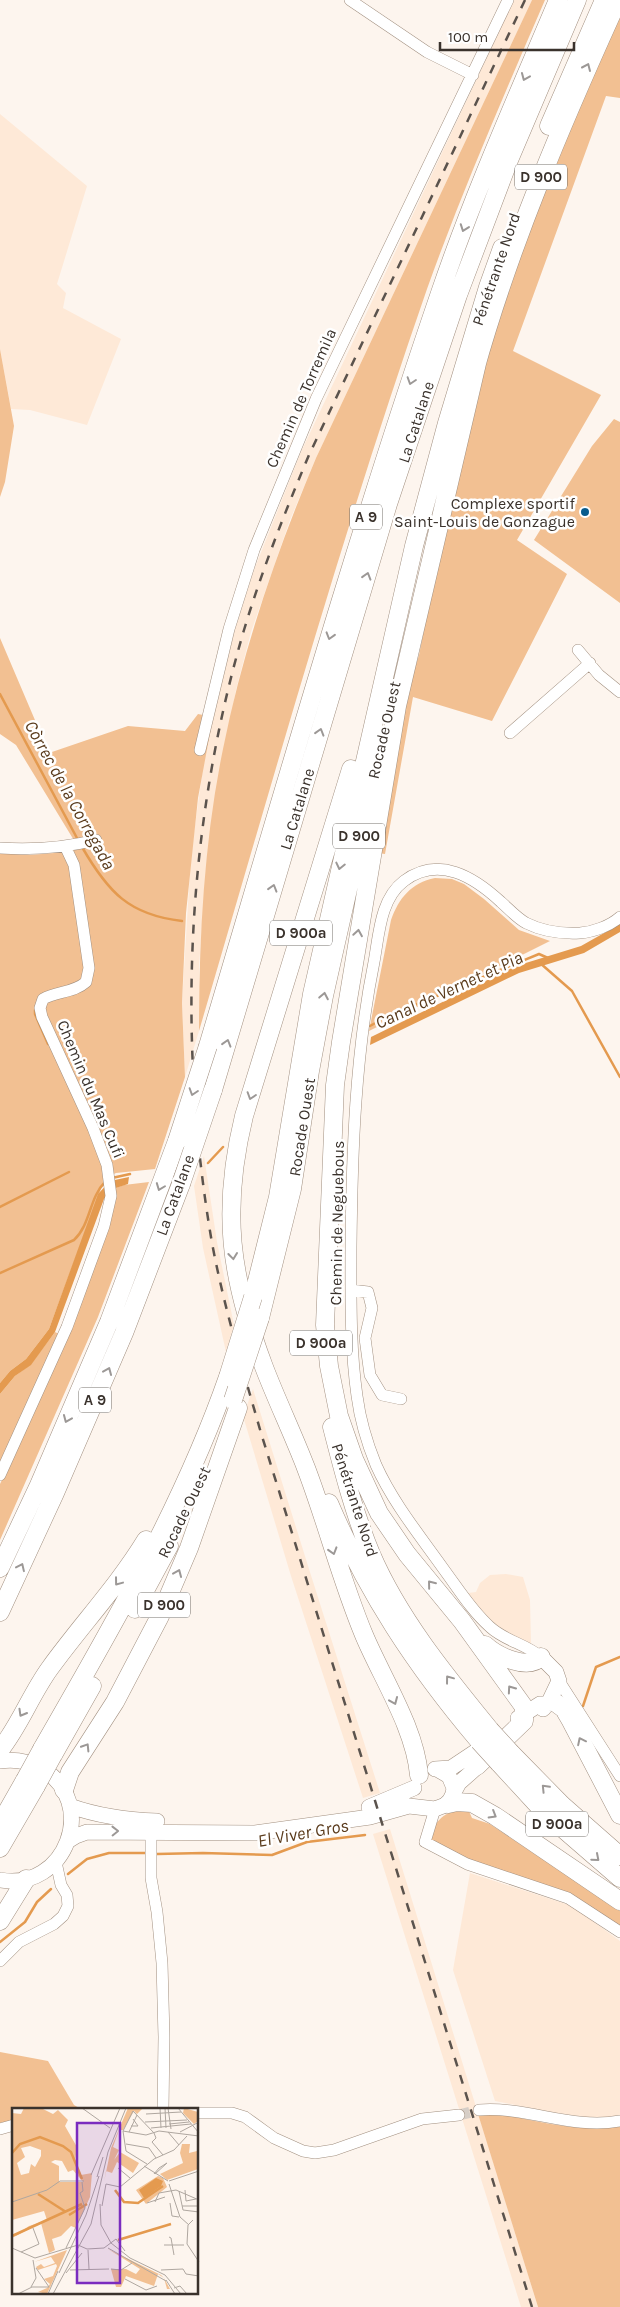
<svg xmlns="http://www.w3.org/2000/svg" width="620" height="2307" font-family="Karla,sans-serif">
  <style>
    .built { fill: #fee9d7 }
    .green { fill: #f2c092 }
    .water { fill: #e49a4f }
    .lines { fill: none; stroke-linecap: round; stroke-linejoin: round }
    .stream { stroke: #e49a4f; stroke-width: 2.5 }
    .minor-tunnel { stroke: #d6cec7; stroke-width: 11; stroke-dasharray: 11 5.5; stroke-linecap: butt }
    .minor-casing { stroke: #a29080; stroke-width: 12 }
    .major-casing { stroke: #a29080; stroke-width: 16 }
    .highway-casing { stroke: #a29080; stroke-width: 19 }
    .minor { stroke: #fff; stroke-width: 11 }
    .major { stroke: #fff; stroke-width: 15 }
    .highway { stroke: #fff; stroke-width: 18 }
    .rail { stroke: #5b534d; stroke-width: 2.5; stroke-dasharray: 9 9; stroke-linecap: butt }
    .highway-bridge-casing { stroke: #a29080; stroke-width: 19; stroke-linecap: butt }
    .highway-bridge { stroke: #fff; stroke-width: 18 }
    .oneway { stroke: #9c9896 }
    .poi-dot { fill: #075b8d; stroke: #fff; stroke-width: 2 }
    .labels { text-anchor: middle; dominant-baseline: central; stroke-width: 5; stroke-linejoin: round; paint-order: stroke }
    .shield { fill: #fff; stroke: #75706b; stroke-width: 1 }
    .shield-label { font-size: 15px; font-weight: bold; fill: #3a322c }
    .street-label { font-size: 16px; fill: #3a322c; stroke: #fff }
    .poi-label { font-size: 16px; fill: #3a322c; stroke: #fff; text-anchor: end }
    .water-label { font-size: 18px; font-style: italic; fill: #5a3b1c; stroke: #fff }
    .inset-river { fill: none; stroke: #e49a4f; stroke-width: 2.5 }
    .inset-road { fill: none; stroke: #afa7a0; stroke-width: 1 }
    .view { fill: #7b2cbf; fill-opacity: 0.15; stroke: #7b2cbf; stroke-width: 2.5 }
    .inset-edge { fill: none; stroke: #3a322c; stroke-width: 2.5 }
  </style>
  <rect width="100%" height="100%" fill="#fdf5ee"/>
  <path class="built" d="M 514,0 L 532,0 L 316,458 L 290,520 L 251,632 L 236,690 L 207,855 L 199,967 L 199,1031 L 185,1077 L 182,1003 L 191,854 L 206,746 L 235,629 L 254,570 L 301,452 Z
    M 0,114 L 87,186 L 57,284 L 66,293 L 63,308 L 121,339 L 87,425 L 30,410 L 11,409 L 0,349 Z
    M 204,1156 L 217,1242 L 234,1325 L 226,1352 L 203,1248 L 194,1186 Z
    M 253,1389 L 309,1569 L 380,1793 L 363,1798 L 291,1576 L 243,1416 Z
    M 506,1574 L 523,1577 L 530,1600 L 531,1644 L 494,1626 L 474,1603 L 468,1593 L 476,1592 L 480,1583 L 490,1575 Z
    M 390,1829 L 538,2307 L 521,2307 L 373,1834 Z
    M 470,1873 L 572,1906 L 620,1941 L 620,2115 L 598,2119 L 545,2111 L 495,2101 L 453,1970 Z"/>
  <path class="green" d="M 532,0 L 545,0 C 504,95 462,191 427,289 C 342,533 272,783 199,1031 C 199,937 204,841 223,749 C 243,649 276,553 316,458 Z
    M 620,14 L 620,98 L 606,96 L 513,351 L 601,395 L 517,540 L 567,574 L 492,721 L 413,697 L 385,854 L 377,853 L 406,695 L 419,655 L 434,578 L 486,361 L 521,254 L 557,156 Z
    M 0,349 L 14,426 L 5,482 L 0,497 Z
    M 614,419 L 620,422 L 620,603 L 534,540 L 592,446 Z
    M 0,638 L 49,753 L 128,726 L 185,731 L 198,714 L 213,717 L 198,798 L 186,913 L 182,1003 L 185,1077 L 155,1169 L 116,1173 L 105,1178 L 49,1329 L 26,1359 L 10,1371 L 0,1383 L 0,853 L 30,855 L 66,852 L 75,842 L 16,745 L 0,734 Z
    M 435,878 L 452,879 L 464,884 L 484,899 L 519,930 L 550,941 L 369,1031 L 391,920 C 399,898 411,883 435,878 Z
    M 149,1182 L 98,1317 L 0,1540 L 0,1484 L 68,1337 L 113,1189 L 124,1185 Z
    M 55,1332 L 59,1334 L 0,1464 L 0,1394 L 15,1376 L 31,1364 Z
    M 468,1809 L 472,1818 L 490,1824 L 620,1911 L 620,1928 C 604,1917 586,1901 568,1893 C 525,1875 465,1869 429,1837 C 438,1817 445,1811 468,1809 Z
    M 0,2052 L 48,2061 L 74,2105 L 81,2109 L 14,2110 L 14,2120 L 0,2123 Z
    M 494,2113 C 535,2120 578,2134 620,2125 L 620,2307 L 538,2307 L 478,2114 Z"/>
  <path class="water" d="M 620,924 L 620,932 L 584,953 L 519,973 L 370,1045 L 371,1037 L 516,966 L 581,946 Z
    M 129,1177 L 128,1184 L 113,1189 L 104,1199 L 55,1332 L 31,1365 L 15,1376 L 0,1394 L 0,1383 L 10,1371 L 26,1359 L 49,1329 L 98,1194 L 110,1181 Z"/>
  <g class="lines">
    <path class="stream" d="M 0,694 L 78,840
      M 82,847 C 108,892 129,915 182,921
      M 540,963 L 572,991 L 620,1077
      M 35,1010 L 35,1014 L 48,1044
      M 370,1026 L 388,1016 L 539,954 L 548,958
      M 208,1163 L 223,1147
      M 112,1178 L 130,1174
      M 0,1207 L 69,1172
      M 0,1273 L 74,1240 C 91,1224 89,1198 105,1182
      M 583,1706 L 596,1667 L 620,1657
      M 157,1854 L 203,1853 L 272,1855 L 307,1842 L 365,1835
      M 68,1874 L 87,1859 L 109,1853 L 146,1853
      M 0,1942 L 25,1922 L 37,1902 L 51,1889"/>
    <path class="minor-tunnel" d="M 459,2115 L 479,2110"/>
    <defs>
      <path id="minor" d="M 350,0 L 427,52 L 473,75
        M 578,650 L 599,675 L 620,692
        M 510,733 L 590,663
        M 200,750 L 229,629 L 254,550 L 316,399 L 508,0
        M 0,848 C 34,850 64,848 96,840
        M 351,1290 L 368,1292 L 372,1308 L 365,1338 L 370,1375 L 382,1395 L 401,1399
        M 0,1475 L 67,1327 L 104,1226 L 111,1196 L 107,1165 L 93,1128 L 42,1017 L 40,1008 L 43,999 C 57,991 74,993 86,982 L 89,968 L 74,865 L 66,848
        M 541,1657 C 526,1644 505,1641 490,1627 C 472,1611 459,1590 445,1571 C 421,1537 393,1503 376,1465 C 367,1443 360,1419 357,1396 C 350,1347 351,1297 351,1247 C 352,1152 355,1056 374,962 C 379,935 380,899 404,881 C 439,855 474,877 501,902 C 509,909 517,918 526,923 C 544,932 561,934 580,933 C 593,932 610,926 620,917
        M 559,1681 L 620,1776
        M 435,1809 L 425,1842 L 467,1864 L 568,1898 L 620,1932
        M 151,1831 L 151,1878 L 157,1912 L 162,1963 L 164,2037 L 163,2110
        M 0,1961 L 19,1942 L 54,1924 L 63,1916 L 68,1906 L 67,1895 L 61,1885 L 56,1862
        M 479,2110 C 527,2106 572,2130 620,2121
        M 198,2113 L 232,2113 L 245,2117 L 274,2138 L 303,2151 L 315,2153 L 334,2150 L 422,2119 L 459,2115
        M 0,2129 L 14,2125"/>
      <path id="major" d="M 541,1657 L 556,1672 L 559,1681 L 549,1702 L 543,1709
        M 518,1718 L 540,1704 L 556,1703
        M 0,1761 C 14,1759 28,1761 41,1768 C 100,1802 66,1892 0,1880
        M 435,1769 L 451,1768 L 493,1740
        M 453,1794 L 459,1783 L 486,1759
        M 70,1806 C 98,1816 128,1820 157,1821
        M 369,1807 L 414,1788
        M 68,1841 L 76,1836 L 87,1832 L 255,1833 L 370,1817 L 409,1806 L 435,1809 L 448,1804 L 453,1794 L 454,1788 L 449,1776 L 437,1769"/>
      <path id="highway" d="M 549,126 L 604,0
        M 475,370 C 511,242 563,121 618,0
        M 351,769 L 244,1116 C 221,1210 230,1277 264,1367 C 277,1401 293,1434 306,1468 C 327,1523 341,1580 364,1635 C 382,1678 415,1728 419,1775
        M 208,1046 C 283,794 355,541 440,293 C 474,193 517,97 558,0
        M 213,1090 L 388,504 L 458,295 L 509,160 L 577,0
        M 253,1297 L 278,1197 L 312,994 L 414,546 L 447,423 L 488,287 L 502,248
        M 260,1318 L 292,1189 L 310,1071 L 324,996 L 373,778
        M 332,1427 C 343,1470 354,1513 371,1554 C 399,1619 446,1676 490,1730
        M 329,1503 C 368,1594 415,1665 479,1741
        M 0,1568 L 39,1485 L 109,1322 L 177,1141
        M 135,1609 L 169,1546
        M 0,1612 L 55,1493 L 124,1333 L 181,1184
        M 485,1645 C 497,1656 528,1671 541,1657
        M 556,1703 L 564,1709 L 571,1721 L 620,1815
        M 42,1749 C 111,1628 182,1509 228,1377
        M 0,1750 C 20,1725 31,1694 50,1668 C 81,1625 118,1586 146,1540
        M 511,1753 L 562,1805 L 620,1856
        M 53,1755 L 92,1686
        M 499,1763 L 545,1813 L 620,1878
        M 477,1766 L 524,1721 L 524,1707 L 462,1621 L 407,1554 L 379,1513 L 354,1459 L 339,1416 L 329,1366 L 325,1325 L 335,1085 L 341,1042 L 397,706 L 478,359
        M 64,1790 L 70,1772 L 115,1702 L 160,1616 L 189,1548 L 238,1408
        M 448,1804 L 457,1802 L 472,1803 L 495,1816 L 620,1901
        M 0,1824 L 25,1780
        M 0,1848 L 36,1786
        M 0,1921 L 26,1879"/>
    </defs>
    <use href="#minor" class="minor-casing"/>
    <use href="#major" class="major-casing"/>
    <use href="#highway" class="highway-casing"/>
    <use href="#minor" class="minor"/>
    <use href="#major" class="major"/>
    <use href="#highway" class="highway"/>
    <path class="rail" d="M 525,0 L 309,455 C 285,512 262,570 244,630 C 186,827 177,1040 212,1243 C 224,1307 243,1370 261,1433 L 532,2307"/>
    <defs>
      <path id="highway-bridge" d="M 177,1141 L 208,1046
        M 181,1184 L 213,1090
        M 228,1377 L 253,1297
        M 233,1400 L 260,1318
        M 490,1730 L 511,1753
        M 479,1741 L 499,1763
        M 25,1780 L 42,1749
        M 36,1786 L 53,1755"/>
    </defs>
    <use href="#highway-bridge" class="highway-bridge-casing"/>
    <use href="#highway-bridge" class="highway-bridge"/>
  </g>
  <defs><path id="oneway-chevron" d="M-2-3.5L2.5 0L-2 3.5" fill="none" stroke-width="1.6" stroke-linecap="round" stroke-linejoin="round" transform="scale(1.25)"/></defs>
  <g class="oneway">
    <use href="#oneway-chevron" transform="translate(587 67) rotate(-66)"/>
    <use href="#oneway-chevron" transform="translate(525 77) rotate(113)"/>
    <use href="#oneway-chevron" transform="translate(464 228) rotate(110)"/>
    <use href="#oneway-chevron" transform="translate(411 381) rotate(108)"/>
    <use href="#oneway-chevron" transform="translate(367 576) rotate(-73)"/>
    <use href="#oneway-chevron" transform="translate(330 636) rotate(107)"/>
    <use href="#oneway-chevron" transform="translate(320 732) rotate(-73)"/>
    <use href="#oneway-chevron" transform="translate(340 866) rotate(103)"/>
    <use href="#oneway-chevron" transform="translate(273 888) rotate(-73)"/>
    <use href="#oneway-chevron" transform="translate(358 933) rotate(-81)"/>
    <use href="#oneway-chevron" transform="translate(324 996) rotate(-79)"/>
    <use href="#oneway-chevron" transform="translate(227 1043) rotate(-73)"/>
    <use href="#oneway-chevron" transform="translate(193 1092) rotate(108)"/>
    <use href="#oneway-chevron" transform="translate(251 1096) rotate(108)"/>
    <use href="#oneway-chevron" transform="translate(160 1187) rotate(111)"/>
    <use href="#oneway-chevron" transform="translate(233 1256) rotate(83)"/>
    <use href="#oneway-chevron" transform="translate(108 1371) rotate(-67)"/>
    <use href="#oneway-chevron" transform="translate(67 1419) rotate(113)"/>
    <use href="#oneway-chevron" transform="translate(333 1551) rotate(73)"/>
    <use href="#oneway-chevron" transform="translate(21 1567) rotate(-65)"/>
    <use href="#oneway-chevron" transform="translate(178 1573) rotate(-67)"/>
    <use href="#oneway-chevron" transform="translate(118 1582) rotate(127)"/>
    <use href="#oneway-chevron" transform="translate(431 1584) rotate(-129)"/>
    <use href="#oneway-chevron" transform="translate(449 1679) rotate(-127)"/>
    <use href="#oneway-chevron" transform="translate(511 1689) rotate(-125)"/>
    <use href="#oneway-chevron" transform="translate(394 1701) rotate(67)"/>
    <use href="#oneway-chevron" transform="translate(22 1713) rotate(120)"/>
    <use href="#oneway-chevron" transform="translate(581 1741) rotate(-116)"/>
    <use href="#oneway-chevron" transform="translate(86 1747) rotate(-58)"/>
    <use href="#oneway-chevron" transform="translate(545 1788) rotate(-134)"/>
    <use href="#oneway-chevron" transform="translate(493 1815) rotate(31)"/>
    <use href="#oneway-chevron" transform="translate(115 1831) rotate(-1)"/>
    <use href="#oneway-chevron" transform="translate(596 1858) rotate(41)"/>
  </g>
  <circle class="poi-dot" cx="585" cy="512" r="5"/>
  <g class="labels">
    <g class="shield">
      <rect x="515" y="164.5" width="52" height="25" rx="4"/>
      <rect x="350" y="504.5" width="32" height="25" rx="4"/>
      <rect x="333" y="823.5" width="52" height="25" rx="4"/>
      <rect x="270" y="920.5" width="62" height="25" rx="4"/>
      <rect x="290" y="1330.5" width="62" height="25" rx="4"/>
      <rect x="79" y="1387.5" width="32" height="25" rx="4"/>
      <rect x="138" y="1592.5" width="52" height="25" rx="4"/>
      <rect x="526" y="1811.5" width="62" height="25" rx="4"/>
    </g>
    <g class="shield-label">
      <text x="541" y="177">D 900</text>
      <text x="366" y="517">A 9</text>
      <text x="359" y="836">D 900</text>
      <text x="301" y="933">D 900a</text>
      <text x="321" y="1343">D 900a</text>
      <text x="95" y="1400">A 9</text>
      <text x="164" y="1605">D 900</text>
      <text x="557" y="1824">D 900a</text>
    </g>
    <g class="street-label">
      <text transform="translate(496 269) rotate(-71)">Pénétrante Nord</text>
      <text transform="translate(301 398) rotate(-66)">Chemin de Torremila</text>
      <text transform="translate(416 422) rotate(-72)">La Catalane</text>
      <text transform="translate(384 730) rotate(-77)">Rocade Ouest</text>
      <text transform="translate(297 809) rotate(-73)">La Catalane</text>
      <text transform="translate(91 1089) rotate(67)">Chemin du Mas Cufi</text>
      <text transform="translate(302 1127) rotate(-81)">Rocade Ouest</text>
      <text transform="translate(175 1195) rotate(-70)">La Catalane</text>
      <text transform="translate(337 1223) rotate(-89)">Chemin de Neguebous</text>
      <text transform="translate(355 1500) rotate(72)">Pénétrante Nord</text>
      <text transform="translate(184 1512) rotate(-64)">Rocade Ouest</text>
    </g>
    <g class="poi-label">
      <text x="575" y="503">Complexe sportif<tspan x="575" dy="18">Saint-Louis de Gonzague</tspan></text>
    </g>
    <g class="water-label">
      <text transform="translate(70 795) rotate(61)">Còrrec de la Corregada</text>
      <text transform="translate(449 990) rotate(-25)">Canal de Vernet et Pia</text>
      <text transform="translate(303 1833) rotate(-10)">El Viver Gros</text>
    </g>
  </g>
  <g transform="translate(12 2108)">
    <rect width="186" height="186" fill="#fdf5ee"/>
    <path d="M 12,0 L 29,0 L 41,6 L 46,2 L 56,12 L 53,18 L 65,39 L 63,54 L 69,67 L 80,65 L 78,89 L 64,120 L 59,118 L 49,128 L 40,131 L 43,142 L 37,145 L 29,115 L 0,130 L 17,118 L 35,112 L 32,103 L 0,112 L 0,5 L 9,6 ZM 18,38 L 29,42 L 29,48 L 23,59 L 19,56 L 17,65 L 9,67 L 5,55 L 13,49 L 9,40 ZM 43,52 L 50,53 L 56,64 L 61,62 L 71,74 L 47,74 L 47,58 L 39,54 ZM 116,0 L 131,0 L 125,6 L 122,3 L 111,22 L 107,22 L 101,39 L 107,42 L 102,52 L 108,44 L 127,55 L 121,65 L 105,54 L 100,65 L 94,63 L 92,74 L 99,40 ZM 172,0 L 186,4 L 186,13 L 182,16 L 171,5 ZM 170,36 L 178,36 L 177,45 L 185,43 L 186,61 L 155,72 L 148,66 L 171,55 L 168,45 ZM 146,68 L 151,70 L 155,79 L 134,96 L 124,82 ZM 96,141 L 149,167 L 152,170 L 158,181 L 155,181 L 152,170 L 146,166 L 142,178 L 114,168 L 109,179 L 104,179 L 99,161 L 114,161 L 124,166 L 128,161 ZM 55,142 L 35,186 L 26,184 L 35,180 L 38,176 L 32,171 L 41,168 L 45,158 L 44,156 L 26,162 L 24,159 L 29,156 L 32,159 L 43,155 L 39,149 L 22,154 Z" fill="#f2c092" fill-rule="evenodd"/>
    <path d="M 144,70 L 151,73 L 149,78 L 132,90 L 127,82 Z" fill="#e49a4f"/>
    <path class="inset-river" d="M 0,45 L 8,36 L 28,29 L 51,38 L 59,44 L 70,71M 103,82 L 112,94 L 126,95 L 151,78M 26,86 L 54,104M 57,107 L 75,96M 0,128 L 70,96M 106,132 L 159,116"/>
    <path class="inset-road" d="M 70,0 L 98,20M 148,0 L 149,20M 153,0 L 154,20M 156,0 L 159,21M 166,0 L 187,25M 134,6 L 169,4M 133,14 L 175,12M 157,16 L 177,14M 119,18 L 126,18 L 121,11M 139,20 L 179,16M 111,23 L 121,3 L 142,25 L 144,30 L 140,34 L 151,47M 111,23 L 134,27 L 147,23 L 187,28M 111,23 L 114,43 L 135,56M 117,24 L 125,7M 156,24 L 167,37M 168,24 L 187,14M 114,36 L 137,40 L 144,50M 132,58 L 156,73M 106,60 L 118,70M 142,66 L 147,60 L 155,55 L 143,66M 79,67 L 108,0M 85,69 L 91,49M 157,73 L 187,63M 157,76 L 168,109 L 177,117M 173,82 L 174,93 L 184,91M 167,83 L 171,102 L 187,104M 0,94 L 35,82 L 48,73 L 72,73M 143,94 L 147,85 L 164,82 L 187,92M 135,95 L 153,89M 158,95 L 160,108 L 167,109M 88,96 L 89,117 L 99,135 L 118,150 L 153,167 L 169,186M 90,98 L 94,76 L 108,79 L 142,51 L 162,42 L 175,28M 170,98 L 187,98M 181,112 L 176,117 L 175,136 L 187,154M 157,129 L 159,130 L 162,147M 104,131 L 113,143M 152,137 L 172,137M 0,140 L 23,150M 54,140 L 73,100 L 68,85 L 71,83 L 70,74M 96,140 L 154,173M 76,142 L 77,161M 9,144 L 27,136 L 21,120M 23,150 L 66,137 L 75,141 L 92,140 L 104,131M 99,161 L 109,162 L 120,155M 58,162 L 97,161M 149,162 L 171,161 L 174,166 L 187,168M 47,165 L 74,107 L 87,68M 54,165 L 70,145M 113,171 L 134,182 L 145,178M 154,172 L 163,186M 19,179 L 24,170 L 21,152M 162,180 L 168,178 L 175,186M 6,186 L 20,179 L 37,179 L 24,160M 36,186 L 46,163M 41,186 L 79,116 L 96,44 L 114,0"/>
    <path class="view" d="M 65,15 L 108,15 L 108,175 L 65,175 Z"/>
    <rect width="186" height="186" class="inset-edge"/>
  </g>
  <path d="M440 42v8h134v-8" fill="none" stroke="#3a322c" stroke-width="2.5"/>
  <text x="448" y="42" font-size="15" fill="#3a322c" stroke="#ffffff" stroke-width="4" paint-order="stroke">100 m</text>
</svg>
